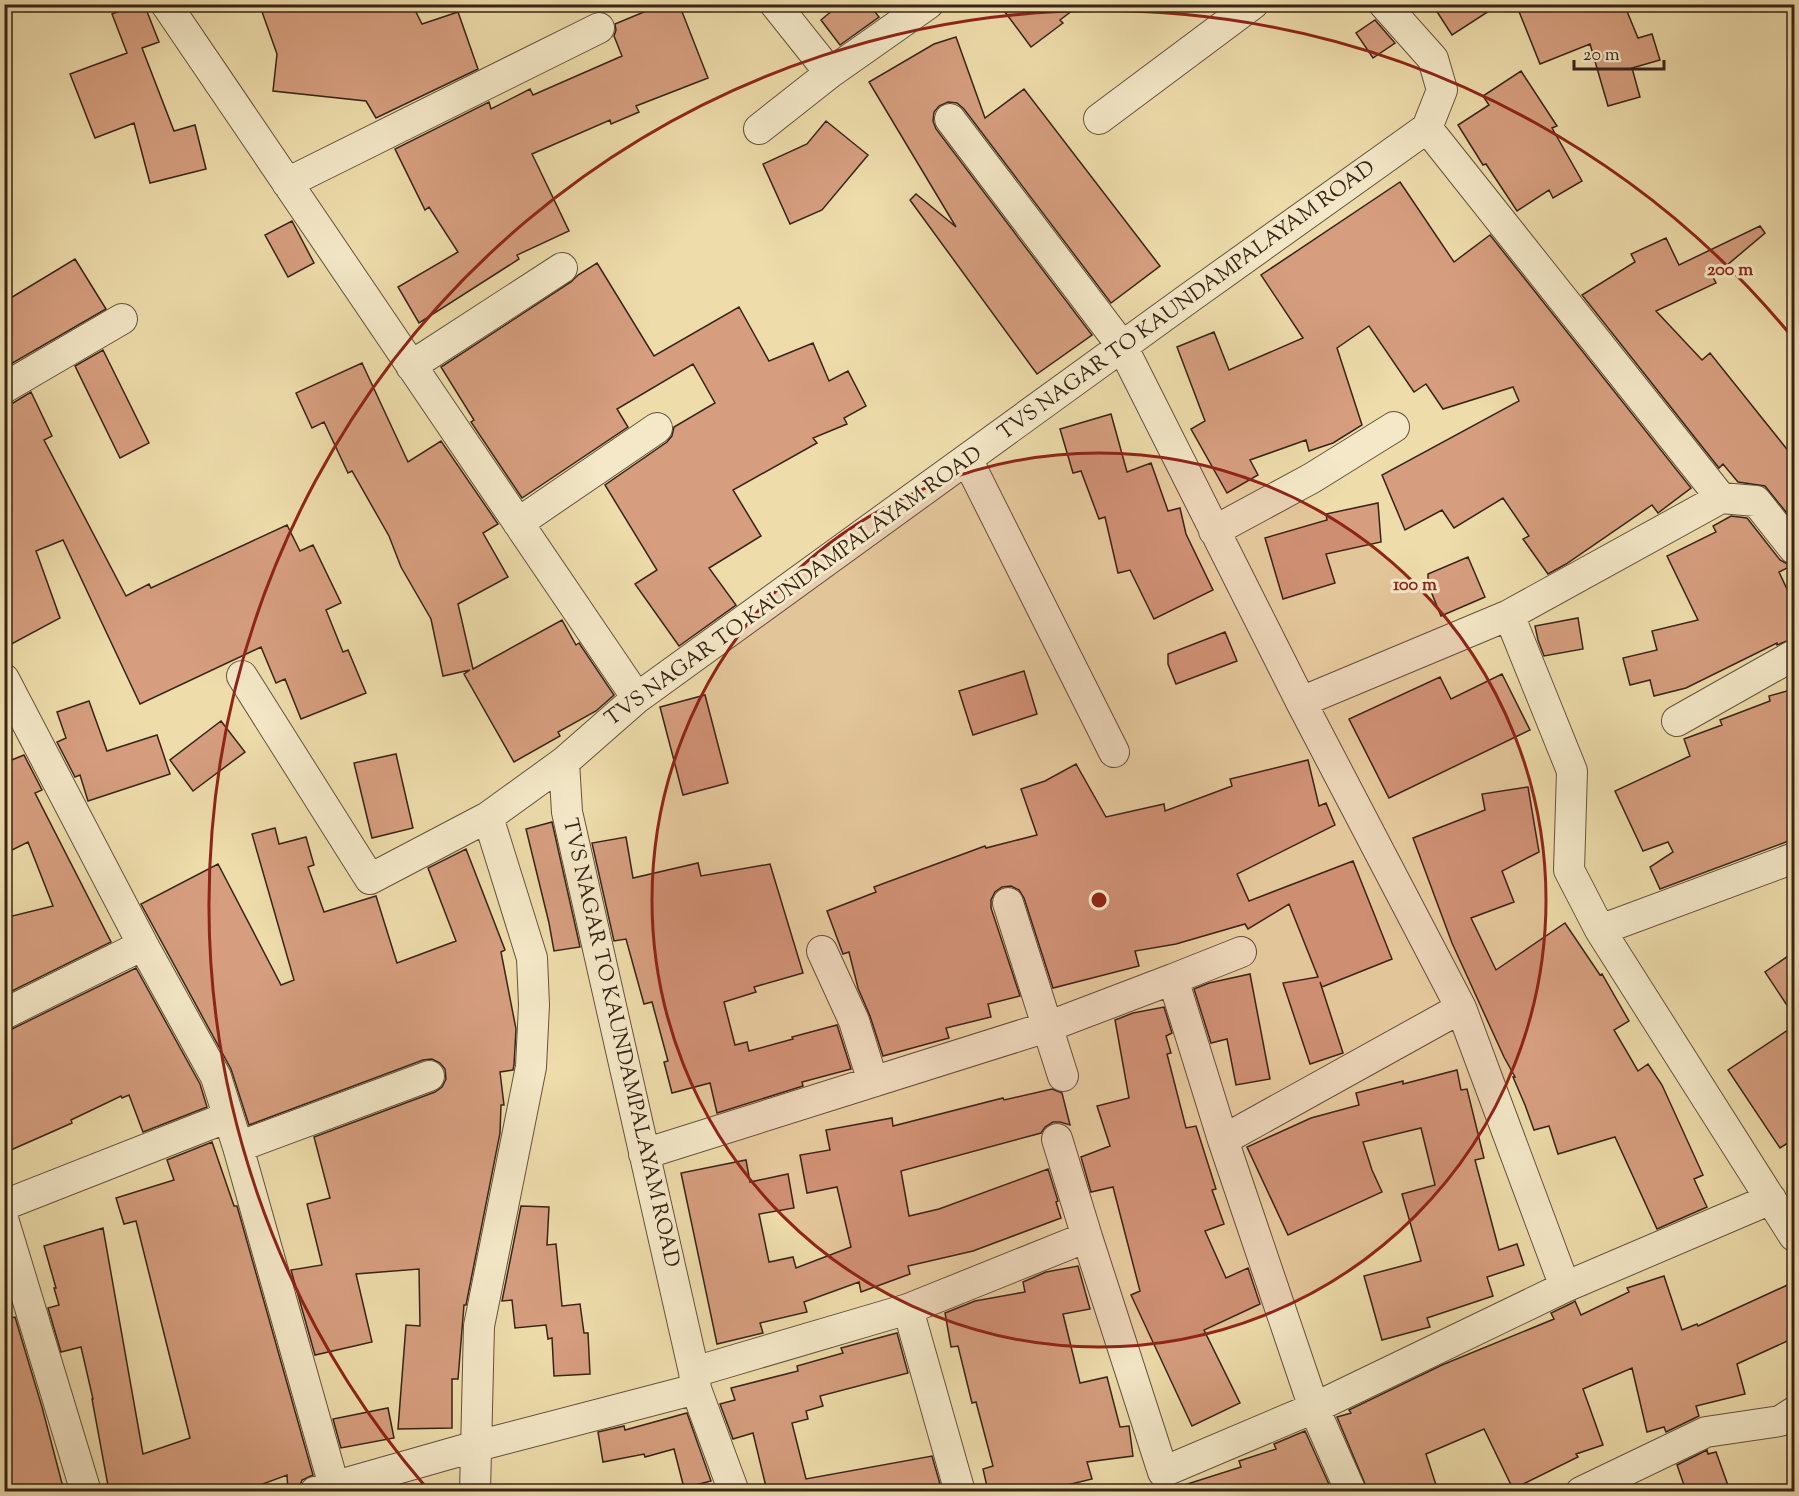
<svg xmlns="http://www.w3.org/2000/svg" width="1799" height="1496" font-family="'Sorts Mill Goudy',serif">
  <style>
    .building { fill: #d69e7f; stroke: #372418; stroke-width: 1.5 }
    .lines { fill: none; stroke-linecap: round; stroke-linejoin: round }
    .minor-casing { stroke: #65523d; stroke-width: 32 }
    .minor { stroke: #f4e8c8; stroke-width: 30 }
    .ring { fill: none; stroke: #8f2418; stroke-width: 3 }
    .labels { text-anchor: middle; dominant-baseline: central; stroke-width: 6; stroke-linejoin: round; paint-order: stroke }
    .street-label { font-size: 21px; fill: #372418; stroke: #f4e8c8 }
    .centre { fill: #8f2418; stroke: #f4e8c8; stroke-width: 3 }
    .ring-label { font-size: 18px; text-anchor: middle; font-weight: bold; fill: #8f2418; stroke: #f4e8c8; stroke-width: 6; stroke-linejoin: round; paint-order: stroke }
  </style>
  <rect width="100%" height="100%" fill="#eedcab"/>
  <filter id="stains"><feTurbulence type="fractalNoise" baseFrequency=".00333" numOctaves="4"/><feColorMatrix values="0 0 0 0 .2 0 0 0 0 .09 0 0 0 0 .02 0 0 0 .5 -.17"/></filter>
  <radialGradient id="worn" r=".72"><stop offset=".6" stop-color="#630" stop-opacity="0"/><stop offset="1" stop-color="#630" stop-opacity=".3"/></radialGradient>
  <path class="building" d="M 137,4 L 144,4 L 159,42 L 142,48 L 174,131 L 195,125 L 206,169 L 150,183 L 134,123 L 95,138 L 70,74 L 127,53 L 112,14 Z
    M 276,4 L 412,4 L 422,24 L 458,12 L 478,69 L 376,118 L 366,101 L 273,91 L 277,54 L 261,9 Z
    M 663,4 L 679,4 L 708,78 L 636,106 L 639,112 L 611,124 L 610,120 L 532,154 L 569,231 L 517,255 L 519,259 L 419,323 L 398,287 L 458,252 L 429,207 L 425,210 L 395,149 L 489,102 L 491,109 L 530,89 L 533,95 L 622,56 L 614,36 L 616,30 L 615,24 Z
    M 840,4 L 869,4 L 879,17 L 840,45 L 821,20 Z
    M 999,4 L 1081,4 L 1060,20 L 1063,23 L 1031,47 Z
    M 1432,4 L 1500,4 L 1452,35 Z
    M 1516,4 L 1624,4 L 1638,38 L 1652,34 L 1660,60 L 1632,68 L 1640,97 L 1608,106 L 1590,44 L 1540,64 Z
    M 1375,20 L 1395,43 L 1373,58 L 1356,33 Z
    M 956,37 L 985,118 L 1024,89 L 1160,266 L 1111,303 L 964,109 L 957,103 L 948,102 L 939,106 L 934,112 L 933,121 L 936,129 L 1092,335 L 1037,374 L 910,200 L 916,194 L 956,227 L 869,82 L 934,44 Z
    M 1521,71 L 1557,126 L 1552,128 L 1582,181 L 1553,198 L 1549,190 L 1517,211 L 1486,164 L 1483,165 L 1458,125 L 1489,105 L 1483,96 Z
    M 826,121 L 868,155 L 822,210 L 790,224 L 763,164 L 807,144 Z
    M 1400,182 L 1454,262 L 1490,235 L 1691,488 L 1658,513 L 1652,505 L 1566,564 L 1548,574 L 1523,539 L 1529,536 L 1503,498 L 1454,528 L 1442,510 L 1405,530 L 1382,475 L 1519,401 L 1513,387 L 1443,409 L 1426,384 L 1414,392 L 1369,326 L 1337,348 L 1362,425 L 1333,443 L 1309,451 L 1306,440 L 1250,460 L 1258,475 L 1227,493 L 1191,429 L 1205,421 L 1177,347 L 1214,332 L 1229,370 L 1303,338 L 1261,275 Z
    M 292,221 L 314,263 L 288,277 L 265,235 Z
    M 1760,226 L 1765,233 L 1713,277 L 1716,283 L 1656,311 L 1702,360 L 1710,353 L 1794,458 L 1794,522 L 1765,486 L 1738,482 L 1723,464 L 1719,468 L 1582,295 L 1635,262 L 1631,254 L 1666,238 L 1679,265 Z
    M 75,259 L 106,309 L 4,368 L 4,302 Z
    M 597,263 L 654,356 L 739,307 L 769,361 L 813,343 L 829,381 L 848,371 L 866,406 L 844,418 L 847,424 L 813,438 L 817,443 L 733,490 L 761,536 L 709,568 L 736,605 L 679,646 L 635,584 L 657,570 L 605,485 L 667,442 L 672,436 L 674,427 L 715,403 L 693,364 L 617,409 L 628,427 L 522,498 L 471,422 L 474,420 L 441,367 L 571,282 L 578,275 Z
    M 103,350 L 149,443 L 120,458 L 75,366 Z
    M 362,363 L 408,462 L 441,441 L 498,524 L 483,533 L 508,577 L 458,604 L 473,669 L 562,620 L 576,645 L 579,643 L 614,695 L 596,711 L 558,732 L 560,736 L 514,762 L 464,674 L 470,670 L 443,676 L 431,619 L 401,567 L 389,536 L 352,471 L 348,473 L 324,422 L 312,428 L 296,393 Z
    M 31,392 L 52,436 L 44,440 L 126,596 L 149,584 L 151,588 L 287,525 L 300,551 L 313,545 L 341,603 L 326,610 L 343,652 L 348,650 L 366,693 L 301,719 L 285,679 L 276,683 L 261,647 L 140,704 L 63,540 L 36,551 L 60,618 L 4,648 L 4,405 L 13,403 Z
    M 1111,414 L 1127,472 L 1151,463 L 1168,511 L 1180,508 L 1186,534 L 1213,590 L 1154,619 L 1130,570 L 1118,573 L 1105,517 L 1099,519 L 1081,471 L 1073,473 L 1060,429 Z
    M 1378,503 L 1381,542 L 1326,554 L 1335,583 L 1283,599 L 1265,538 L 1327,520 L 1326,514 Z
    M 1731,516 L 1747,518 L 1780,560 L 1791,566 L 1779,572 L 1794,604 L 1794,638 L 1777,645 L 1777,643 L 1686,688 L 1654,696 L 1650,680 L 1630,685 L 1623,658 L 1657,650 L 1652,631 L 1698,620 L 1667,556 L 1716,532 L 1713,526 Z
    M 1468,557 L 1485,597 L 1441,616 L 1428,584 L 1428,574 Z
    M 1578,618 L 1583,649 L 1544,656 L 1538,640 L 1535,626 Z
    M 1225,632 L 1237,661 L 1176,684 L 1168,664 L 1168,654 Z
    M 1024,671 L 1037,714 L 973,735 L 959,691 Z
    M 1502,674 L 1530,730 L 1389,798 L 1349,719 L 1440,677 L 1451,699 Z
    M 1794,689 L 1794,839 L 1660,889 L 1650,867 L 1673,852 L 1668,842 L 1643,851 L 1615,791 L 1690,756 L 1684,739 L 1722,725 L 1720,720 L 1770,701 L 1769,696 Z
    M 705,695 L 728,783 L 683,795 L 660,707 Z
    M 89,701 L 107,751 L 157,735 L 170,774 L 88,801 L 80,775 L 75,777 L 57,742 L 66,738 L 57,712 Z
    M 221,721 L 245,752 L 193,791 L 170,760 Z
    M 396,754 L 413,828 L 372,838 L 354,763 Z
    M 24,755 L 42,790 L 35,793 L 111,942 L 8,993 L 4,978 L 4,918 L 53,906 L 28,842 L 4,854 L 4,763 Z
    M 1308,760 L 1319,806 L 1326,803 L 1335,825 L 1237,874 L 1249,901 L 1353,861 L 1392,959 L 1322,987 L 1320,982 L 1343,1053 L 1310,1064 L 1283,983 L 1318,977 L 1289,904 L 1248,929 L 1245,924 L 1176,944 L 1135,951 L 1139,966 L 1053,988 L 1024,898 L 1019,890 L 1011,886 L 1002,887 L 995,892 L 991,900 L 991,908 L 1020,996 L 988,1004 L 991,1017 L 946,1028 L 949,1038 L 883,1056 L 870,1016 L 858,988 L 849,952 L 843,954 L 827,911 L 876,892 L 874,887 L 985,846 L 986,848 L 1037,835 L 1021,789 L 1045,781 L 1076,764 L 1106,817 L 1164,804 L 1165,811 L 1232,786 L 1230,779 Z
    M 1528,787 L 1539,852 L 1502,871 L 1514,902 L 1471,918 L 1496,970 L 1565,923 L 1600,975 L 1602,974 L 1629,1021 L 1614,1030 L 1638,1071 L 1648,1064 L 1662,1085 L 1703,1175 L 1694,1179 L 1707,1207 L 1657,1229 L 1615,1137 L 1558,1154 L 1549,1126 L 1534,1130 L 1525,1105 L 1513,1077 L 1515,1077 L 1504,1057 L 1452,943 L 1413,838 L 1485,810 L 1482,794 Z
    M 552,822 L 580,947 L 554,951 L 549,923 L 526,829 Z
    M 275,828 L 279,844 L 306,837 L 314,865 L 308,867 L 324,912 L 376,896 L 397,963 L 456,941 L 428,868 L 466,849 L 505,950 L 501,952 L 516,1029 L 514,1065 L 513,1070 L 500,1072 L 504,1105 L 501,1105 L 500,1133 L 466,1305 L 464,1305 L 458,1379 L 452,1379 L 452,1428 L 398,1429 L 406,1325 L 420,1326 L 419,1269 L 356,1274 L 372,1342 L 315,1355 L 291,1270 L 322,1265 L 307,1204 L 330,1198 L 314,1137 L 435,1092 L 442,1087 L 446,1079 L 445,1069 L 440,1063 L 432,1059 L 423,1060 L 249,1125 L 231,1069 L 141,904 L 218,864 L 281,985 L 294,980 L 252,834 Z
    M 626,837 L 633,878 L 698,863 L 701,876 L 770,864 L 803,973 L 754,987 L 756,992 L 724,1002 L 735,1045 L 747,1042 L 749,1051 L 793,1039 L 792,1037 L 837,1025 L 851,1069 L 802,1082 L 803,1086 L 717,1113 L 710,1083 L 672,1093 L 664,1062 L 668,1061 L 652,1002 L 644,1004 L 626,939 L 614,941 L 592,843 Z
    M 1794,952 L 1794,1016 L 1765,972 Z
    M 136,968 L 200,1084 L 207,1107 L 143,1132 L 129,1095 L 122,1098 L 121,1096 L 71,1120 L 72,1123 L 4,1153 L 4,1031 L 12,1029 Z
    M 1250,974 L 1270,1079 L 1236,1085 L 1227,1039 L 1211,1043 L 1194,989 L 1209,983 Z
    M 1164,1007 L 1172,1033 L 1166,1036 L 1171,1053 L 1167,1054 L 1186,1128 L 1196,1126 L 1216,1189 L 1212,1190 L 1224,1224 L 1205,1231 L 1226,1278 L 1248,1268 L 1260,1304 L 1204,1330 L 1240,1403 L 1192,1426 L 1131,1295 L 1140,1291 L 1113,1187 L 1091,1192 L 1081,1157 L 1110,1146 L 1097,1106 L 1129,1098 L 1115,1020 L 1133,1013 Z
    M 1794,1026 L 1794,1139 L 1780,1148 L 1728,1070 Z
    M 1457,1070 L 1461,1090 L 1467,1089 L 1484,1158 L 1475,1160 L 1499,1250 L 1517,1244 L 1524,1265 L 1487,1277 L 1493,1296 L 1427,1318 L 1430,1327 L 1382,1340 L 1364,1276 L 1421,1261 L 1402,1194 L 1435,1185 L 1421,1128 L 1363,1142 L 1372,1170 L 1382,1192 L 1288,1235 L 1247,1147 L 1311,1118 L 1359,1105 L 1356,1093 L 1403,1081 L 1403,1084 Z
    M 1052,1089 L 1062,1093 L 1070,1125 L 1060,1122 L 1053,1122 L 1045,1127 L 1041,1133 L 901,1171 L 909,1216 L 939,1209 L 1048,1169 L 1058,1201 L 1056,1202 L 1061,1218 L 973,1251 L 908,1266 L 910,1274 L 861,1292 L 859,1282 L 804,1302 L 807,1312 L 760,1323 L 763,1333 L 717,1344 L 681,1173 L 746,1160 L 750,1182 L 788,1174 L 794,1208 L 759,1214 L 769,1262 L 793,1257 L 796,1268 L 851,1247 L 837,1187 L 807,1193 L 800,1155 L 830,1150 L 826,1130 L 892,1118 L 893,1126 L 1003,1098 L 1004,1100 Z
    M 212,1142 L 234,1206 L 237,1206 L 313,1475 L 302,1480 L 298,1491 L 288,1491 L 287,1475 L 244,1491 L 109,1491 L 92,1399 L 93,1399 L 81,1347 L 61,1352 L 48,1308 L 59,1305 L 54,1288 L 56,1288 L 44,1246 L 103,1228 L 143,1454 L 190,1438 L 136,1221 L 124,1224 L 116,1198 L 174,1180 L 167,1160 Z
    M 521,1206 L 549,1207 L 547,1245 L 556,1244 L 562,1306 L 580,1304 L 584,1333 L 588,1333 L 590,1374 L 554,1376 L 552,1338 L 548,1339 L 546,1325 L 515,1328 L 512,1300 L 502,1301 Z
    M 1078,1266 L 1090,1309 L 1063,1314 L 1080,1383 L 1107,1377 L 1120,1427 L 1129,1426 L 1133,1456 L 1087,1462 L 1092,1479 L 1042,1491 L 988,1491 L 983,1469 L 993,1466 L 976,1402 L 972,1403 L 958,1346 L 951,1347 L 945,1313 L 975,1301 L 1025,1292 L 1023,1282 L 1046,1272 Z
    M 1664,1276 L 1682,1330 L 1697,1324 L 1698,1326 L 1794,1282 L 1794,1338 L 1737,1364 L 1745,1394 L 1696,1406 L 1699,1416 L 1666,1432 L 1664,1427 L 1647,1432 L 1632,1368 L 1583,1389 L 1603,1445 L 1576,1454 L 1578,1457 L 1513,1489 L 1484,1429 L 1426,1454 L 1438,1491 L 1368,1491 L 1337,1417 L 1351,1413 L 1349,1410 L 1442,1365 L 1554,1319 L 1551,1313 L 1572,1303 L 1575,1301 L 1581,1315 L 1629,1292 L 1627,1288 Z
    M 15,1317 L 42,1407 L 64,1491 L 12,1491 L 4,1463 L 4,1319 Z
    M 897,1333 L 908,1373 L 820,1396 L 823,1406 L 806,1411 L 808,1419 L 792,1423 L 806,1479 L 932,1456 L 942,1491 L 767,1491 L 753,1433 L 733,1439 L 720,1404 L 735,1400 L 731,1388 L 798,1371 L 797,1366 L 843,1353 L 841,1348 Z
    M 388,1408 L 394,1438 L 341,1448 L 333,1419 Z
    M 687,1413 L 711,1481 L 684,1488 L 674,1449 L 645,1457 L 644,1454 L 603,1462 L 598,1432 L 624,1426 L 625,1430 Z
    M 1305,1431 L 1332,1491 L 1182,1491 L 1181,1486 L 1241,1467 L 1239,1461 L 1276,1449 L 1274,1444 Z
    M 1707,1450 L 1708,1454 L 1716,1452 L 1730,1491 L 1686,1491 L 1677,1465 Z"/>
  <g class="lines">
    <defs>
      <path id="minor" d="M 166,4 L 637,698
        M 775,4 L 830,73 L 928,4
        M 950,119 L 1122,346 L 1301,702 L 1461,1008 L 1223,1140
        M 1099,119 L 1253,4
        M 1427,128 L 1721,498 L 1756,501 L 1794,549
        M 759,129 L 830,73
        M 287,183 L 599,28
        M 411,366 L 562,268
        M 4,388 L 122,319
        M 967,459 L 1114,752
        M 1721,498 L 1509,615 L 1572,771 L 1569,870 L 1600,930 L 1794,1236
        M 518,523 L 657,428
        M 1214,531 L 1312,478 L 1394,427
        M 242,676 L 370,879 L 488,817 L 564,762
        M 4,679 L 143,945 L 216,1077 L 238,1147 L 334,1486
        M 1301,702 L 1509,615
        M 1677,721 L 1794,655
        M 1008,903 L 1063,1076
        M 1600,930 L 1794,858
        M 822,951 L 854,1021 L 873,1082
        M 1173,979 L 1241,952
        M 4,1014 L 143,945
        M 1057,1139 L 1087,1237
        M 238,1147 L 429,1076
        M 644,1154 L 1047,1027 L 1173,979 L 1223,1140 L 1314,1408 L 1351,1492
        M 4,1205 L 228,1117
        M 4,1222 L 86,1492
        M 1565,1287 L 1771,1199
        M 908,1309 L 960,1492
        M 694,1372 L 908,1309 L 1087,1237 L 1163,1472 L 1314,1408 L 1565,1287 L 1461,1008
        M 696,1389 L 734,1492
        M 315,1492 L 477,1446 L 696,1389 L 694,1372 L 567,812 L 564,762 L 637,698 L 1189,298 L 1427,128 L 1442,90 L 1433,59 L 1384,4
        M 475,1492 L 479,1326 L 531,1067 L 534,1005 L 532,958 L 488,817
        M 1581,1492 L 1706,1432 L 1780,1421 L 1794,1412"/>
    </defs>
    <use href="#minor" class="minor-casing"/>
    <use href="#minor" class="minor"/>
  </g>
  <circle cx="1099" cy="900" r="447" fill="#8f2418" fill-opacity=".12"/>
  <g class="ring">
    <circle cx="1099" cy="900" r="447"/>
    <path d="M425 1486A893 893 0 1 1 1793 338"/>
  </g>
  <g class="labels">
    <g class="street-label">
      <text transform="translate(1187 301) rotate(-36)">TVS NAGAR TO KAUNDAMPALAYAM ROAD</text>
      <text transform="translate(794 587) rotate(-36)">TVS NAGAR TO KAUNDAMPALAYAM ROAD</text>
      <text transform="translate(620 1043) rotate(77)">TVS NAGAR TO KAUNDAMPALAYAM ROAD</text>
    </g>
  </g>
  <circle cx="1099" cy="900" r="9" class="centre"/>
  <g class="ring-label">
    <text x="1730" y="275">200 m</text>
    <text x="1415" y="590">100 m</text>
  </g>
  <rect width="1799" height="1496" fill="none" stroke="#eedcab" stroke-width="24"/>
  <rect x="6" y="6" width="1787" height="1484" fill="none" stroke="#372418" stroke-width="3"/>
  <rect x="12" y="12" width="1775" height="1472" fill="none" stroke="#372418" stroke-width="1.5"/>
  <path d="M1574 60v9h90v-9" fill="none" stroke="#372418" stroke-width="3"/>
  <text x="1583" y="60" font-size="18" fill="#372418" stroke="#f4e8c8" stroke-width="4.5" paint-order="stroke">20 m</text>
  <rect width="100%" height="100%" filter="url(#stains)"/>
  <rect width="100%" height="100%" fill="url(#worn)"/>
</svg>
